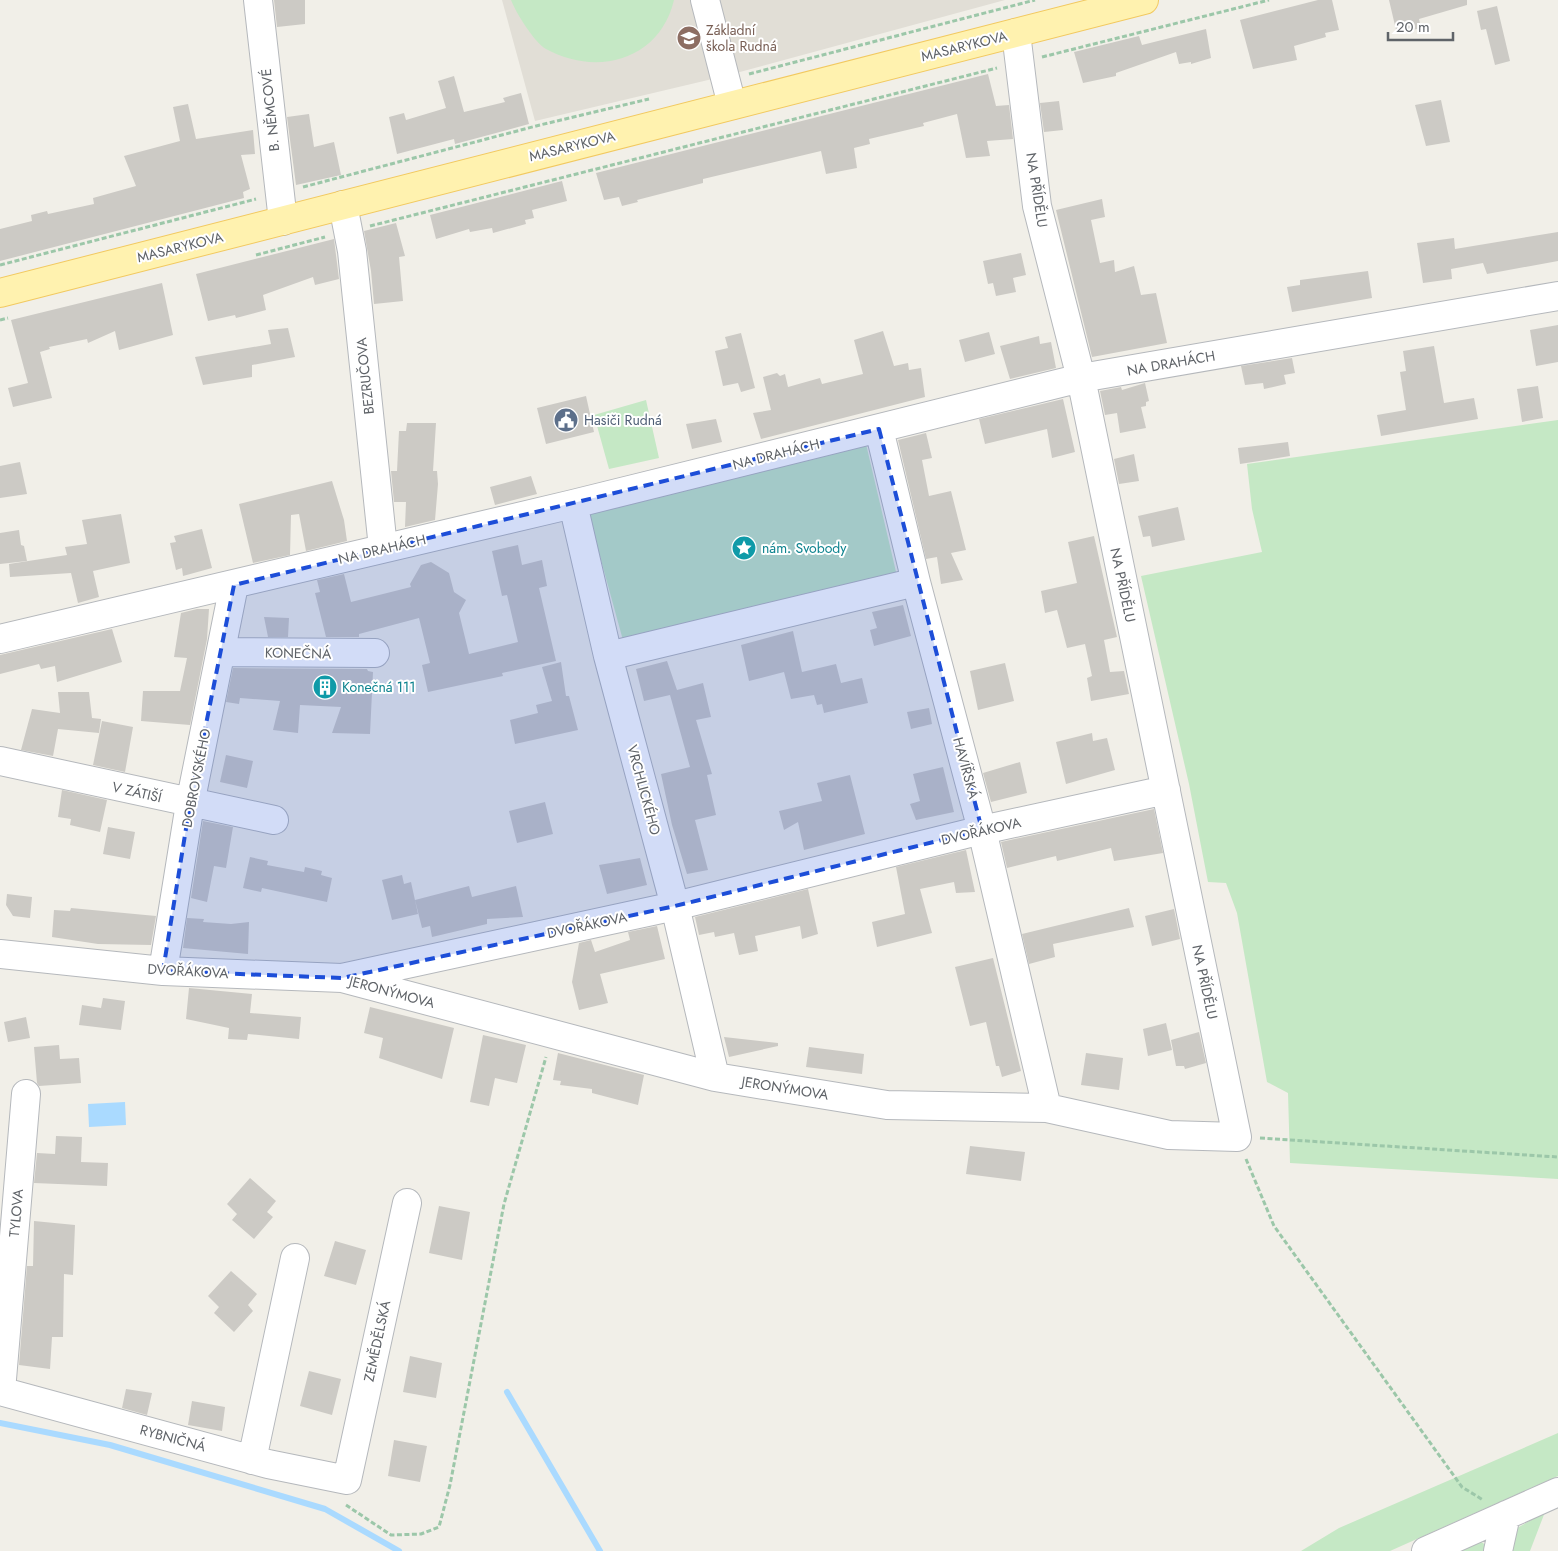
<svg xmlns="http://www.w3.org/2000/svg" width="1558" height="1551" font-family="Jost,sans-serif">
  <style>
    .education { fill: #e1ded6 }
    .green { fill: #c5e8c5 }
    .water { fill: #aadaff }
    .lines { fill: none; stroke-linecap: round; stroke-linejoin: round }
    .stream { stroke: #aadaff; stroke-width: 6 }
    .building { fill: #cccac5 }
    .minor-casing { stroke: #b5b8bc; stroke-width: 30 }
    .major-casing { stroke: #f2c960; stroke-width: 30 }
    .path { stroke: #9cc7a9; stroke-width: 3; stroke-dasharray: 5 2.5; stroke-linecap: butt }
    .minor { stroke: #fff; stroke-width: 28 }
    .major { stroke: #fff2af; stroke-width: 28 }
    .marked { fill: #1d4ed8; fill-opacity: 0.2; stroke: #1d4ed8; stroke-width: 4; stroke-dasharray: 10 6; stroke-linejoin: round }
    .labels { text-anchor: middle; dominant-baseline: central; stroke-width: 4; stroke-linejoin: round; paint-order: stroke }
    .education-label { font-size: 14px; fill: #785e54; stroke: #fff; text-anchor: start }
    .street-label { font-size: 14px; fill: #5f6368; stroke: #fff }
    .service-label { font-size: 14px; fill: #4e5e75; stroke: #fff; text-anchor: start }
    .culture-label { font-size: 14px; fill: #0d838f; stroke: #fff; text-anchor: start }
  </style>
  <rect width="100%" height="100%" fill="#f1efe8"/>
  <path class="education" d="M 502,0 L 1005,0 L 725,76 L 535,121 Z"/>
  <path class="green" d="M 511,0 L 674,0 C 660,60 597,77 546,49 C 534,42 516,13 511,0 Z
    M 646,400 L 659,458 L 609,469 L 594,415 Z
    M 1558,420 L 1558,1179 L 1290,1163 L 1288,1093 L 1267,1082 L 1237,913 L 1226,883 L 1208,882 L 1189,784 L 1141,576 L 1262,552 L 1252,509 L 1247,464 Z
    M 866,444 L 897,576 L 624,644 L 590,520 L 591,514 Z
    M 1558,1433 L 1558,1476 L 1390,1551 L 1301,1551 L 1339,1528 Z
    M 1545,1512 L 1530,1551 L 1506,1551 L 1512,1531 Z
    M 1480,1541 L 1487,1546 L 1486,1551 L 1458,1551 Z"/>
  <path class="water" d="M 125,1102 L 126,1125 L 89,1127 L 88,1104 Z"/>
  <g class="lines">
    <path class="stream" d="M 507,1392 L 600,1551
      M 0,1423 L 110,1445 L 325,1509 L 399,1551"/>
  </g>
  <path class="building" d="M 274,0 L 305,0 L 305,24 L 277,27 Z
    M 1318,0 L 1332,0 L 1339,30 L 1325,33 L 1326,37 L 1294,46 L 1297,60 L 1253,69 L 1240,20 Z
    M 1389,0 L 1467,0 L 1467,5 L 1419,19 L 1421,28 L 1397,34 Z
    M 1497,6 L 1510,61 L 1495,65 L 1486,29 L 1481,30 L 1477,11 Z
    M 1206,29 L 1211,58 L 1191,64 L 1191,62 L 1179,64 L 1176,52 L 1116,73 L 1116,76 L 1083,83 L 1074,52 L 1139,36 L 1142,45 Z
    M 988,74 L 996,106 L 1009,105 L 1013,139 L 987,141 L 990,156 L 966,158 L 957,114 L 923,123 L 924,126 L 869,139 L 870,144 L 854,148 L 857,168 L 826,174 L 821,151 L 703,179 L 703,183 L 637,200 L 638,202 L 622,206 L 619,197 L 604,200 L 596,173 Z
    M 454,76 L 464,112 L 505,102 L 503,98 L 521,93 L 529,124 L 455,144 L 454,139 L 397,154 L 389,117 L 404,113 L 406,120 L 446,108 L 438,81 Z
    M 1441,100 L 1450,142 L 1426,146 L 1415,105 Z
    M 1059,101 L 1063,130 L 1044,132 L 1040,103 Z
    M 188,104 L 196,139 L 253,130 L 255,154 L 241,155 L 250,189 L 243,192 L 244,198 L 0,261 L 0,229 L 32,221 L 31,215 L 47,211 L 48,214 L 94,204 L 93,198 L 136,186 L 124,156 L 180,141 L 173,107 Z
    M 309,114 L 314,147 L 334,142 L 341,175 L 296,185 L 287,117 Z
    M 562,181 L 567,201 L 532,210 L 534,218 L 525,220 L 526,224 L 493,233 L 492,228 L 470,232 L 469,229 L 436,239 L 430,215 Z
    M 1102,199 L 1105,217 L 1091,220 L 1100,263 L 1114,260 L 1115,272 L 1134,266 L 1141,295 L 1156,293 L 1167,343 L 1092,357 L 1056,210 Z
    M 396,223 L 405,256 L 399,257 L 403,301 L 374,304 L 371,271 L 364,231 Z
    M 1558,232 L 1558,261 L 1487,274 L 1483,263 L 1451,269 L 1452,279 L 1423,283 L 1417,243 L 1454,238 L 1455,249 Z
    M 334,239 L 339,279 L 315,285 L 313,277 L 263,295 L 266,310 L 236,318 L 235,315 L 208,321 L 196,274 Z
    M 1021,253 L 1026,275 L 1013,278 L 1016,292 L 996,296 L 993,283 L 988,284 L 983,261 Z
    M 1368,271 L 1372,298 L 1292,312 L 1287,287 L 1300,285 L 1300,280 Z
    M 162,283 L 173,335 L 119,350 L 115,331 L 88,343 L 87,339 L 49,347 L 50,349 L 40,352 L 52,398 L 13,407 L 8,388 L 28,383 L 11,320 Z
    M 1558,325 L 1558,362 L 1536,366 L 1530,330 Z
    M 288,328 L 295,357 L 252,365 L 252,377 L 203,385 L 195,357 L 271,344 L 268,330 Z
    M 883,331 L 894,366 L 908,363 L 909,370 L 921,368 L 925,397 L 761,439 L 753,413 L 771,410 L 763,377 L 777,373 L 780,376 L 785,374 L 788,387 L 820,378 L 822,384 L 863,374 L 854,340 Z
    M 989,332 L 995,354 L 965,362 L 959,340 Z
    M 741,333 L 755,388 L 741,392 L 738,383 L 723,386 L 715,351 L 728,348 L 725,337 Z
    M 1039,336 L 1040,344 L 1051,342 L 1056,368 L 1010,379 L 1000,346 Z
    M 1434,346 L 1444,403 L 1474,398 L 1478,419 L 1381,436 L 1377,415 L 1406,410 L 1400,372 L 1406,371 L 1403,351 Z
    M 1292,358 L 1295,373 L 1284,375 L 1286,384 L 1264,389 L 1263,383 L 1245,385 L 1241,366 Z
    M 1145,383 L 1149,401 L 1146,402 L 1146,406 L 1141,407 L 1146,428 L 1120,433 L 1117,413 L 1105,415 L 1100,391 L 1121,387 L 1122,390 Z
    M 1538,386 L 1543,418 L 1522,422 L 1517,389 Z
    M 586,396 L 594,432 L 546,444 L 537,408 Z
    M 1063,399 L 1075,452 L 1052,458 L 1047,429 L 985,444 L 979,419 Z
    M 716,419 L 722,442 L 692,449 L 686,424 Z
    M 407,423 L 436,423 L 433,471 L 437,471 L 438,484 L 435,520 L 405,527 L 406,502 L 394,502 L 391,471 L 397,471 L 399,431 L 406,431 Z
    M 926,433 L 932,458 L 922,460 L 929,496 L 951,491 L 966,550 L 951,553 L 963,580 L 941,584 L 937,557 L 926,559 L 898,440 Z
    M 1288,442 L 1290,456 L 1240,464 L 1238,448 Z
    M 1134,454 L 1139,481 L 1119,484 L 1114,459 Z
    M 20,462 L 27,494 L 0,498 L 0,466 Z
    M 531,476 L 537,494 L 495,505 L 490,487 Z
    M 332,481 L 344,520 L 347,541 L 306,551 L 299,514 L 291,515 L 290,555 L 253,563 L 239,504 Z
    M 1178,507 L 1185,540 L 1152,547 L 1150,536 L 1143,537 L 1138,516 Z
    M 121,514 L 130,563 L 93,571 L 99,597 L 78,603 L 71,573 L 10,577 L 9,564 L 67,555 L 65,547 L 87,544 L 82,520 Z
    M 202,529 L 212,568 L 183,576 L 182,568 L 176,570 L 170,543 L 176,542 L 174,536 Z
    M 19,530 L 21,545 L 24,546 L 27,561 L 0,564 L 0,533 Z
    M 1094,536 L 1117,637 L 1104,640 L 1110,672 L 1124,671 L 1129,694 L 1091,701 L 1087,678 L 1092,676 L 1085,644 L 1067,648 L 1057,610 L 1045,613 L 1041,591 L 1077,583 L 1068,542 Z
    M 518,545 L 522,565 L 542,560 L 547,586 L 539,588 L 556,661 L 502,673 L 503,676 L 428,692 L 422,665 L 430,663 L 419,618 L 359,634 L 359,637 L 326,637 L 315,593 L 320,592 L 317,580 L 344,574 L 351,602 L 411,587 L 410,584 L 421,565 L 431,562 L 449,573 L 454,592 L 466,600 L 459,613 L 469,654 L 518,642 L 507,595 L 502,596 L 492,551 Z
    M 903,605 L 911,636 L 874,646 L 870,630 L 877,628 L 872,612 Z
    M 197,609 L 209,609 L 207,639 L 190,725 L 141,721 L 143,691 L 180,691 L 187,658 L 174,657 L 181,613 Z
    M 264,617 L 289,618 L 288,637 L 268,637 Z
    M 112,629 L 122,662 L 57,682 L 55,666 L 41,669 L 39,664 L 0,674 L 0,655 Z
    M 793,631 L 802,672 L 836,664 L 841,683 L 862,678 L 868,703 L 824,713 L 822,704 L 817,705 L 814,695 L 791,699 L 784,672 L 749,681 L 741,645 Z
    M 667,661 L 677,690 L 703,683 L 711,717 L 696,720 L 712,774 L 707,775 L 716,815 L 695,820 L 708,870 L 687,874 L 672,825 L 661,774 L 690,767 L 670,695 L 644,701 L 636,669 Z
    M 561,662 L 566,696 L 569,696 L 578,730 L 515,744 L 510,720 L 538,713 L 536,705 L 552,701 L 542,667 Z
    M 1005,663 L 1014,701 L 978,710 L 970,671 Z
    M 233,668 L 367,669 L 368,671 L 373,672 L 370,734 L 332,733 L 341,707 L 300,705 L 298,733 L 273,730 L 280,701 L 240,698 L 239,704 L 226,702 Z
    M 58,692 L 89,692 L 92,718 L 101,719 L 99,733 L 58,729 L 53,756 L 21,750 L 32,709 L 60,713 Z
    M 929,708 L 932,724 L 911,729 L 907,712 Z
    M 102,721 L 133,727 L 125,772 L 93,765 Z
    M 1092,733 L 1093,741 L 1107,738 L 1115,770 L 1066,784 L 1056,742 Z
    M 226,755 L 253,761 L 247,788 L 220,782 Z
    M 1020,762 L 1027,793 L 991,802 L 983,773 Z
    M 943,767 L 954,812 L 916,820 L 910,804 L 920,801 L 913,774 Z
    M 850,775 L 865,834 L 804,850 L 798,822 L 784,830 L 779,811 L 822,801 L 817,783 Z
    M 62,790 L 107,800 L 100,832 L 70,825 L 71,819 L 58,817 Z
    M 545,802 L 553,834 L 517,843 L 509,811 Z
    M 1154,809 L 1163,853 L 1114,861 L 1111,848 L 1057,861 L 1056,856 L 1007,868 L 1001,842 Z
    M 203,821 L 233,827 L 226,868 L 214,866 L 207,902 L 191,898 Z
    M 108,827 L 135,832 L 130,859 L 103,854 Z
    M 966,850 L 975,892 L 956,893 L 954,882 L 920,889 L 932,933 L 877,947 L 872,922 L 905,914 L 896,867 Z
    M 250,857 L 268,861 L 267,865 L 304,872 L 305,867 L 322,871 L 321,875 L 332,878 L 327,902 L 262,888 L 261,892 L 243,888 Z
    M 640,858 L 647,885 L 607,894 L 599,865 Z
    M 402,875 L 404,884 L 411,882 L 418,914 L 392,920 L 382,880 Z
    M 469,886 L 472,897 L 516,886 L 523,917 L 487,919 L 487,924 L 432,937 L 430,926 L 422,928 L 415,900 Z
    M 808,889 L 818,934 L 802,939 L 800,926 L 755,936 L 758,951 L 739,955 L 734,933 L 715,937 L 714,932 L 699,935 L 695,917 Z
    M 7,894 L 32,897 L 30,918 L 13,916 L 6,905 Z
    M 71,908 L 156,916 L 151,945 L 98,944 L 52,937 L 54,910 L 70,911 Z
    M 1129,908 L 1134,927 L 1053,944 L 1055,957 L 1029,964 L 1022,934 Z
    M 1174,909 L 1180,939 L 1152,946 L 1145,916 Z
    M 187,918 L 204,919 L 203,922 L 231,924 L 249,922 L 248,954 L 183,948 Z
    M 657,926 L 665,959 L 600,974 L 608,1003 L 579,1010 L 572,982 L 579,943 L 591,940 L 595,952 L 630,940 L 628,932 Z
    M 993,958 L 1021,1071 L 1002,1077 L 999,1066 L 996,1066 L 986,1022 L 970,1026 L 955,967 Z
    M 189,988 L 252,994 L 250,1013 L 301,1017 L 299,1039 L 248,1034 L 247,1040 L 228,1039 L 229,1028 L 186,1019 Z
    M 103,998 L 125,1001 L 121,1030 L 79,1025 L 82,1005 L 101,1008 Z
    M 370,1007 L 454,1028 L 442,1079 L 379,1058 L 383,1038 L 364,1033 Z
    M 26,1017 L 30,1038 L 8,1042 L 4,1022 Z
    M 1166,1023 L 1172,1050 L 1148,1056 L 1143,1029 Z
    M 1199,1032 L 1206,1063 L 1185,1069 L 1184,1066 L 1176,1066 L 1171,1040 Z
    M 483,1035 L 526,1045 L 517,1083 L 495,1078 L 489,1106 L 470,1102 Z
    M 724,1037 L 778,1043 L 778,1046 L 729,1057 Z
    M 59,1045 L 60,1059 L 79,1058 L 81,1083 L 39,1086 L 37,1083 L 34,1047 Z
    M 809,1047 L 864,1054 L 862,1074 L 806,1067 Z
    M 558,1053 L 644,1075 L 638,1105 L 592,1093 L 592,1089 L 560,1085 L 561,1081 L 553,1080 Z
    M 1086,1053 L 1123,1058 L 1119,1090 L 1081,1085 Z
    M 56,1136 L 82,1137 L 81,1162 L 108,1163 L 107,1186 L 34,1183 L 37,1153 L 55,1154 Z
    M 970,1146 L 1025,1152 L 1021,1181 L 966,1174 Z
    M 250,1178 L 276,1201 L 267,1212 L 273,1217 L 254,1239 L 232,1220 L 237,1214 L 227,1204 Z
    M 439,1206 L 470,1212 L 462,1260 L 429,1253 Z
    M 34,1221 L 75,1225 L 73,1275 L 64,1274 L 63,1337 L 52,1337 L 50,1369 L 19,1365 L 27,1266 L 33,1266 Z
    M 335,1241 L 366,1250 L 356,1285 L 324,1276 Z
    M 231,1271 L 257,1294 L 248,1305 L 253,1311 L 234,1332 L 214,1313 L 219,1307 L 208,1296 Z
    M 410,1356 L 442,1363 L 436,1398 L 403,1392 Z
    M 309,1371 L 341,1379 L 332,1415 L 300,1406 Z
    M 126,1389 L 152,1393 L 147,1415 L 122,1408 Z
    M 192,1401 L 225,1407 L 222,1431 L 188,1425 Z
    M 394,1440 L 427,1446 L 420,1482 L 388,1476 Z"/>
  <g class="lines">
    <defs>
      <path id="minor" d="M 258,0 L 283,221
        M 705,0 L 732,105
        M 343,205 L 352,251 L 383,548
        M 879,429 L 916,582 L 982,830 L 1047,1108
        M 573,504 L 608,656 L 675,906 L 715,1077
        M 0,639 L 573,504 L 1081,378 L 1558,296
        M 221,652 L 375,653
        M 608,656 L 916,582
        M 0,761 L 274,820
        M 0,954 L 163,971 L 342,978 L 675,906 L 982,830 L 1166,790
        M 163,971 L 190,804 L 234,585
        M 342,978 L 715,1077 L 887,1105 L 1047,1108 L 1169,1135 L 1237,1137 L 1081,378 L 1037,206 L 1016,33
        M 0,1391 L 268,1464 L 347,1480 L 407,1203
        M 1,1391 L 26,1094
        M 252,1460 L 295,1258
        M 1426,1551 L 1558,1492
        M 1498,1551 L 1506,1515"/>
      <path id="major" d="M 0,293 L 1144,0"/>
    </defs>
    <use href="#minor" class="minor-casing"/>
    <use href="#major" class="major-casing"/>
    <path class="path" d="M 1042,57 L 1269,0
      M 749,74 L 1035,0
      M 303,187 L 540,125 L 649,99
      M 370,226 L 997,68
      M 256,255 L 325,237
      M 0,265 L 256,199
      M 0,320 L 8,318
      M 1260,1138 L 1558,1157
      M 1246,1159 L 1274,1226 L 1462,1487 L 1483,1500
      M 346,1505 L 391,1535 L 421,1534 L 439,1527 L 450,1485 L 504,1204 L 546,1057"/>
    <use href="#minor" class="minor"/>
    <use href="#major" class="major"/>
  </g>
  <path class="marked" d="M 879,429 L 982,830 L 675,906 L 342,978 L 163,971 L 190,804 L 234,585 Z"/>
  <defs>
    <symbol id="school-disc" viewBox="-11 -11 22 22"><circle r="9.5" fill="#8d6e63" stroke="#fff"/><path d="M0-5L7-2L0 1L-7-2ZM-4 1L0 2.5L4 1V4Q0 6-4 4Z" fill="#fff"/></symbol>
    <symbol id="civic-disc" viewBox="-11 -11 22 22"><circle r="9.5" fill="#5c6f8a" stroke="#fff"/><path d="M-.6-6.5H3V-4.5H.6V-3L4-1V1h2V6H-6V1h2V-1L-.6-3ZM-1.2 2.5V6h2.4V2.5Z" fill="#fff"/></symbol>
    <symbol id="sight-disc" viewBox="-11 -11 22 22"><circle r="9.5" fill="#0f9aa8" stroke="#fff"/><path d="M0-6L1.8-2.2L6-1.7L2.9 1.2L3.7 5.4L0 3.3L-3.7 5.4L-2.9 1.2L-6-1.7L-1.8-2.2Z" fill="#fff"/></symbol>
    <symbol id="building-disc" viewBox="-11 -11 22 22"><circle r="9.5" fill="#0f9aa8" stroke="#fff"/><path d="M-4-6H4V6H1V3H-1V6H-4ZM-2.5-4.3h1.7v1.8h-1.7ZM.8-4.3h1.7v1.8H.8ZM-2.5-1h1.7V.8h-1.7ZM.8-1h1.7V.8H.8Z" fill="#fff"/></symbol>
  </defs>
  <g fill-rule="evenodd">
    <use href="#school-disc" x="675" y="24" width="28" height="28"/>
    <use href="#civic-disc" x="552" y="406" width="28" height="28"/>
    <use href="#sight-disc" x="730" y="534" width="28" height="28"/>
    <use href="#building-disc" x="311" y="673" width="28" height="28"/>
  </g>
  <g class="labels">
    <g class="education-label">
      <text x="706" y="30">Základní<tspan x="706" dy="16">škola Rudná</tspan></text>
    </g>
    <g class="street-label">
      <text transform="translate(964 46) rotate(-14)">MASARYKOVA</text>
      <text transform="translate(270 110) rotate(-96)">B. NĚMCOVÉ</text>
      <text transform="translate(572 146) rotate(-14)">MASARYKOVA</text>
      <text transform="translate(1037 190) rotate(81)">NA PŘÍDĚLU</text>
      <text transform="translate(180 247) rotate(-14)">MASARYKOVA</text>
      <text transform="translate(1171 363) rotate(-10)">NA DRAHÁCH</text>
      <text transform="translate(365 376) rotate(-96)">BEZRUČOVA</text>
      <text transform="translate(776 454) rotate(-14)">NA DRAHÁCH</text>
      <text transform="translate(382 549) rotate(-13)">NA DRAHÁCH</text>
      <text transform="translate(1123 585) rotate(78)">NA PŘÍDĚLU</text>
      <text transform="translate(298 653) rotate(1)">KONEČNÁ</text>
      <text transform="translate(966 768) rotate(75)">HAVÍŘSKÁ</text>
      <text transform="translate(196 778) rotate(-79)">DOBROVSKÉHO</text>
      <text transform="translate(644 790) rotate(75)">VRCHLICKÉHO</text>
      <text transform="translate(137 792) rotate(13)">V ZÁTIŠÍ</text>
      <text transform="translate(981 831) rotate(-13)">DVOŘÁKOVA</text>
      <text transform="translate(587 925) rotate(-12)">DVOŘÁKOVA</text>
      <text transform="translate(188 971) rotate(3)">DVOŘÁKOVA</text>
      <text transform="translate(1205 982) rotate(78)">NA PŘÍDĚLU</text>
      <text transform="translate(392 992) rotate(15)">JERONÝMOVA</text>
      <text transform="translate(785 1088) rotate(9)">JERONÝMOVA</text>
      <text transform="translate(16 1213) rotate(-85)">TYLOVA</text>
      <text transform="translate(377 1341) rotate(-78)">ZEMĚDĚLSKÁ</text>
      <text transform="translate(173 1438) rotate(15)">RYBNIČNÁ</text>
    </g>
    <g class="service-label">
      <text x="584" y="420">Hasiči Rudná</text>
    </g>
    <g class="culture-label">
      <text x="762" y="548">nám. Svobody</text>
      <text x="342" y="687">Konečná 111</text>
    </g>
  </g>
  <path d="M1388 32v8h65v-8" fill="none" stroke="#5f6368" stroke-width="2.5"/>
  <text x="1396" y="32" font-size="15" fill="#5f6368" stroke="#ffffff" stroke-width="4" paint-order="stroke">20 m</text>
</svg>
